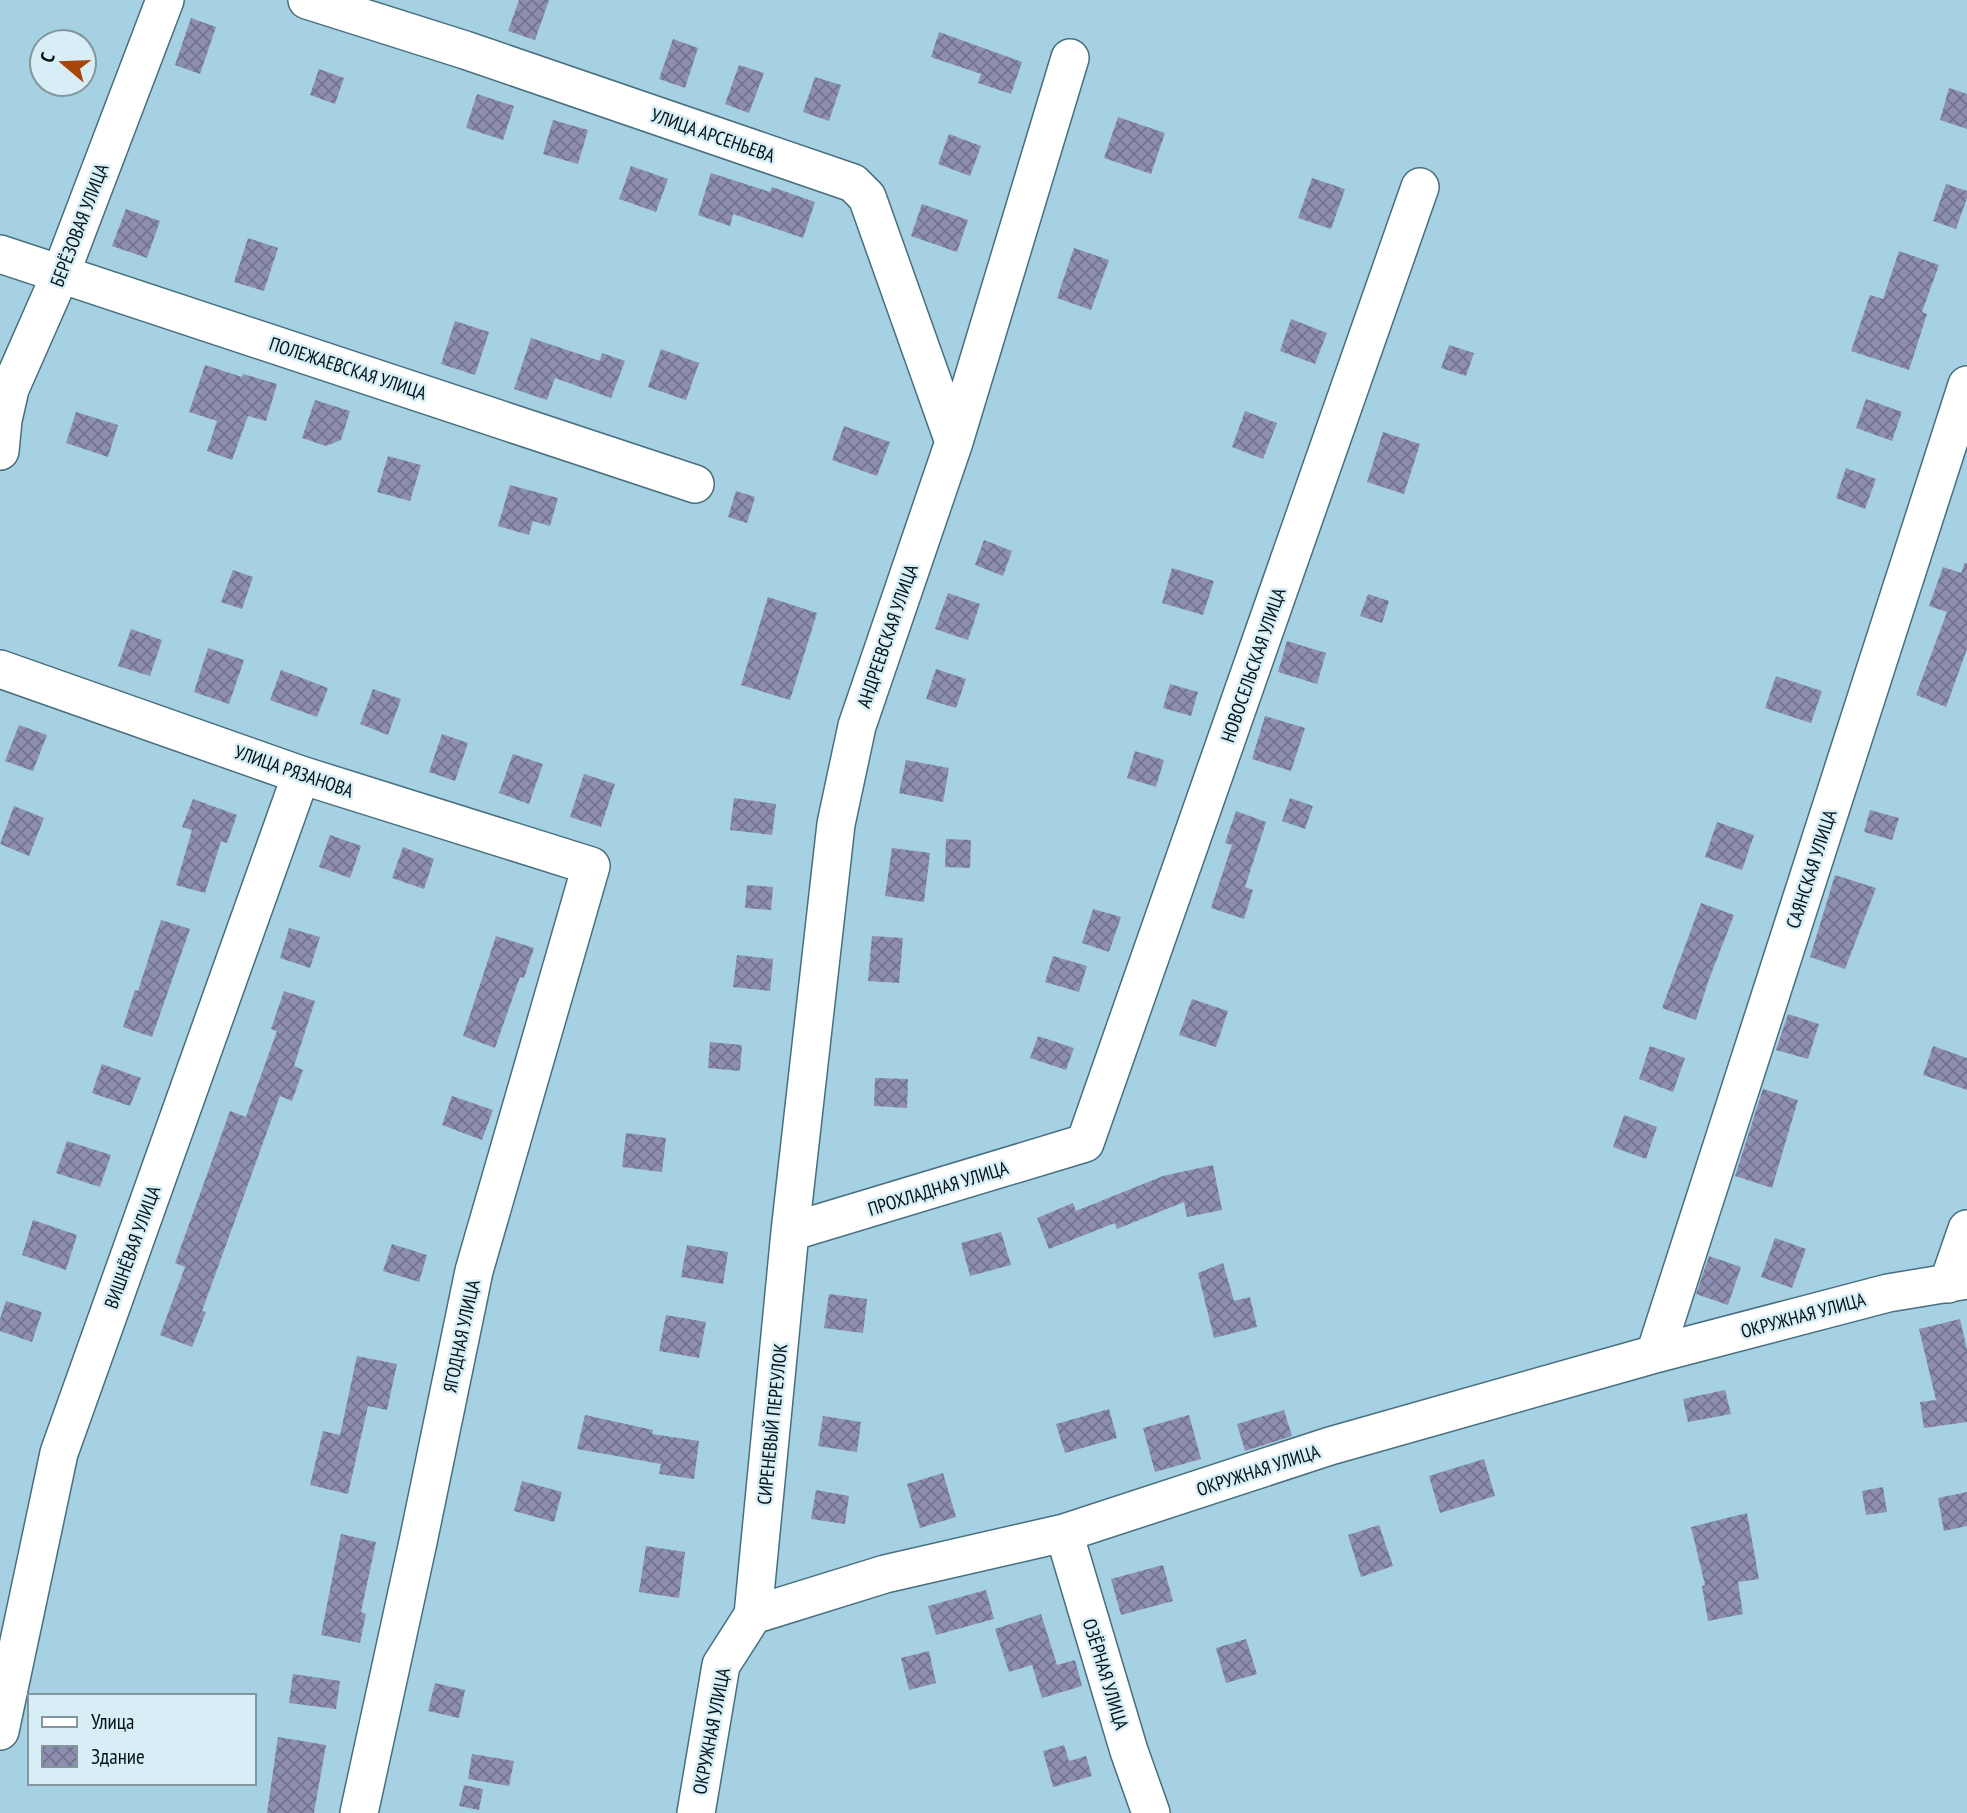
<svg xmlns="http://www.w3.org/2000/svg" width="1967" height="1813" font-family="'PT Sans Narrow',sans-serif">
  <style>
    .building { fill: url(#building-cross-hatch) }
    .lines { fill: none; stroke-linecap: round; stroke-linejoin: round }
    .minor-casing { stroke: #476f7f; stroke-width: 40 }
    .minor { stroke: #fff; stroke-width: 37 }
    .labels { text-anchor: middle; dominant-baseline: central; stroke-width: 5; stroke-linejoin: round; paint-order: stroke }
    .street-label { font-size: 19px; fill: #031218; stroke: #d8eef6 }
  </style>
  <defs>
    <pattern id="building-cross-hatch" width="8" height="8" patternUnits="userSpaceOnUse" patternTransform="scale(1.75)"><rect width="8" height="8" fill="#8e8eb1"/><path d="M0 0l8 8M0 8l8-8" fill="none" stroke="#72738f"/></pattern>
  </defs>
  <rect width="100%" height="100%" fill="#a5d1e2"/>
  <path class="building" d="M 519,0 L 549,0 L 535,40 L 508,31 Z
    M 191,18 L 216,27 L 200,74 L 175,65 Z
    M 939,32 L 1022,62 L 1011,94 L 978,83 L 981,74 L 931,57 Z
    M 673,39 L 698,48 L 685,88 L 659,79 Z
    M 739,65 L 764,73 L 749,113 L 725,104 Z
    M 319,69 L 344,78 L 335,104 L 310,95 Z
    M 815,77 L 841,85 L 829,121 L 803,112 Z
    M 1949,88 L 1967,94 L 1967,129 L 1940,120 Z
    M 477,94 L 514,106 L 503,140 L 466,128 Z
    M 1118,117 L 1165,133 L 1151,174 L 1104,158 Z
    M 553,120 L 588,130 L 578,164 L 543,154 Z
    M 949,134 L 981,146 L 970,176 L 938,164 Z
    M 631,166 L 668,179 L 656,212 L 619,199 Z
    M 711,173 L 770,192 L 772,187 L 815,202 L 803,238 L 733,214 L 730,226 L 698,215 Z
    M 1312,178 L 1345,189 L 1331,229 L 1298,218 Z
    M 1946,184 L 1967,191 L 1967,198 L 1956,229 L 1933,221 Z
    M 922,204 L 968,220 L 957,252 L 911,236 Z
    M 126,209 L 160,221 L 147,258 L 112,246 Z
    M 248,238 L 278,248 L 264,291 L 234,282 Z
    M 1074,248 L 1109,260 L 1091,310 L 1057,298 Z
    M 1899,251 L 1939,265 L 1922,312 L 1927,314 L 1909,370 L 1851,351 L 1870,295 L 1883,299 Z
    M 1291,319 L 1327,333 L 1315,364 L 1280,351 Z
    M 455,321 L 489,332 L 475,375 L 441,364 Z
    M 531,338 L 600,361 L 602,353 L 625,361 L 611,398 L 555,378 L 547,400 L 514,389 Z
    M 1449,345 L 1474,353 L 1466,376 L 1441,368 Z
    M 661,349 L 699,363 L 686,400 L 648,387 Z
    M 205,365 L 242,377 L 243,374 L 277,384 L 266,421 L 248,416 L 232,460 L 207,451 L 217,421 L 189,412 Z
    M 1866,399 L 1902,412 L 1892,441 L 1856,428 Z
    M 315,400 L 350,411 L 341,440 L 326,446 L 302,438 Z
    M 1245,411 L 1277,423 L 1263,459 L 1232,447 Z
    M 76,412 L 118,425 L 108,457 L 66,443 Z
    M 844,426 L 890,442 L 877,476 L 832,460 Z
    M 1383,432 L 1420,444 L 1404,494 L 1367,482 Z
    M 388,456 L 421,465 L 410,501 L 377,492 Z
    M 1846,468 L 1876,479 L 1865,509 L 1836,498 Z
    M 510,485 L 558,498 L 550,526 L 533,521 L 529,535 L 498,526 Z
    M 736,491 L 755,497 L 747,523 L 728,517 Z
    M 984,540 L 1012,551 L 1003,576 L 975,565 Z
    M 1965,563 L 1967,563 L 1967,649 L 1946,707 L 1916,695 L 1947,612 L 1929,606 L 1943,567 L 1961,573 Z
    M 1172,568 L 1214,581 L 1203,615 L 1162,603 Z
    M 233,570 L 253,577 L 242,609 L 221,602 Z
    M 948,593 L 980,604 L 968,640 L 935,629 Z
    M 1368,594 L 1389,601 L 1382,623 L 1360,616 Z
    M 768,597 L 817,613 L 790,700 L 741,685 Z
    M 131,629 L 162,640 L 150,676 L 118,666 Z
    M 1287,641 L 1326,653 L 1317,684 L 1278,672 Z
    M 208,648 L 244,660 L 229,704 L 194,692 Z
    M 936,669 L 966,679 L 956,708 L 926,699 Z
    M 281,670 L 328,688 L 317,717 L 270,700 Z
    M 1776,676 L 1822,691 L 1811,723 L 1765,708 Z
    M 1170,684 L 1198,692 L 1191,716 L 1163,708 Z
    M 373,689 L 401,699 L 388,735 L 360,724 Z
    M 1265,716 L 1305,728 L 1291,771 L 1252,759 Z
    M 19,725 L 47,735 L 33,771 L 5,761 Z
    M 442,734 L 468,743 L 455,781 L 429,772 Z
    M 1135,751 L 1164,760 L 1156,787 L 1127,778 Z
    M 513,754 L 543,764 L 529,804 L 499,793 Z
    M 906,760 L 949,768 L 943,802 L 899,793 Z
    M 584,774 L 615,784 L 601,827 L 570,817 Z
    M 734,798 L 776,804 L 772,835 L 730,830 Z
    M 1290,798 L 1313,806 L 1305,829 L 1282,821 Z
    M 193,799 L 237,815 L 227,843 L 221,841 L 205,893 L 176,885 L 192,830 L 182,827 Z
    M 14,806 L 44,818 L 29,856 L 0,844 Z
    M 1870,810 L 1899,818 L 1892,840 L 1864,832 Z
    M 1236,811 L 1266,822 L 1245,887 L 1253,890 L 1244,919 L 1211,908 L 1232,845 L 1225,843 Z
    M 1717,822 L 1754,835 L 1742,870 L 1705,857 Z
    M 330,835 L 361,846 L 350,878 L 319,867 Z
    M 946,839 L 971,840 L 970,868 L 945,867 Z
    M 403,847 L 434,859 L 424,889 L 392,878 Z
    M 892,848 L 930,853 L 924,902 L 885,896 Z
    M 1835,875 L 1876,888 L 1845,969 L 1810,957 Z
    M 747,885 L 773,887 L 771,910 L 745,908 Z
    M 1701,903 L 1734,915 L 1708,982 L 1696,1020 L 1662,1008 Z
    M 1093,909 L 1121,917 L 1109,952 L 1082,943 Z
    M 161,920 L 190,929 L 152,1037 L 123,1027 L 135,990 L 138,991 Z
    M 289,928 L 320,937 L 310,968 L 280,958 Z
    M 496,936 L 534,948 L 524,978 L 520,977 L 495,1048 L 463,1036 Z
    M 872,936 L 903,938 L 899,983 L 868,981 Z
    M 737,955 L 773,959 L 770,991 L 733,987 Z
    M 1053,956 L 1087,966 L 1079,992 L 1045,982 Z
    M 284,991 L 315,1001 L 294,1066 L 303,1070 L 292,1101 L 280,1096 L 202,1311 L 206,1312 L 192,1347 L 160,1335 L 185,1267 L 175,1263 L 230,1111 L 246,1117 L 277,1031 L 271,1029 Z
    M 1192,999 L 1228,1011 L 1216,1047 L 1179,1035 Z
    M 1788,1014 L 1819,1024 L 1808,1059 L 1776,1050 Z
    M 1038,1036 L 1074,1048 L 1066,1070 L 1030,1058 Z
    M 710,1042 L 742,1045 L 740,1071 L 708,1068 Z
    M 1650,1046 L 1685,1058 L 1673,1092 L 1639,1079 Z
    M 1933,1046 L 1967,1058 L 1967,1090 L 1923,1075 Z
    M 102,1064 L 141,1078 L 130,1106 L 92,1093 Z
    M 875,1078 L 908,1079 L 907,1108 L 874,1106 Z
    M 1763,1089 L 1798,1100 L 1772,1188 L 1735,1176 Z
    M 452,1096 L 493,1110 L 482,1140 L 442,1125 Z
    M 1624,1115 L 1657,1127 L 1646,1159 L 1613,1147 Z
    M 626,1133 L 666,1138 L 662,1172 L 622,1167 Z
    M 67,1141 L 111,1155 L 100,1187 L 56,1173 Z
    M 1213,1165 L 1222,1210 L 1187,1217 L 1184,1202 L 1117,1229 L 1115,1223 L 1049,1249 L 1037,1218 L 1073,1203 L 1076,1211 L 1163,1176 Z
    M 33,1220 L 77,1235 L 66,1270 L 22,1255 Z
    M 1001,1232 L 1011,1265 L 970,1276 L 961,1243 Z
    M 1775,1238 L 1806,1249 L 1792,1288 L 1761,1277 Z
    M 392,1244 L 427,1255 L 419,1282 L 383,1271 Z
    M 687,1245 L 728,1252 L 723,1284 L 681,1277 Z
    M 1709,1256 L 1741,1267 L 1728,1305 L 1696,1294 Z
    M 1223,1263 L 1234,1301 L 1250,1297 L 1257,1327 L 1214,1338 L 1198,1273 Z
    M 829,1294 L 867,1299 L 863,1333 L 824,1328 Z
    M 6,1301 L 42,1312 L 32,1342 L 0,1331 L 0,1319 Z
    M 666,1315 L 706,1322 L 699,1358 L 659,1351 Z
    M 1960,1319 L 1967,1350 L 1967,1422 L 1924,1428 L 1920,1402 L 1936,1400 L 1919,1329 Z
    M 357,1356 L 397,1364 L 387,1410 L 368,1406 L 348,1494 L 310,1485 L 323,1431 L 340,1435 Z
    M 1725,1390 L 1731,1414 L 1688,1422 L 1683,1399 Z
    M 1109,1409 L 1117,1438 L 1065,1453 L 1056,1424 Z
    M 1284,1410 L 1292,1436 L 1245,1451 L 1237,1424 Z
    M 585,1415 L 653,1430 L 652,1434 L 699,1441 L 694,1479 L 659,1474 L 661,1464 L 577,1449 Z
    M 1189,1415 L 1201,1459 L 1155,1472 L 1143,1428 Z
    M 823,1416 L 861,1422 L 857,1452 L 818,1446 Z
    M 1484,1459 L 1495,1496 L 1440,1513 L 1429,1476 Z
    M 943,1473 L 956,1517 L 920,1528 L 907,1484 Z
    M 522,1481 L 562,1492 L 554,1522 L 514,1511 Z
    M 1883,1487 L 1887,1512 L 1866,1515 L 1862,1491 Z
    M 816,1490 L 849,1496 L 845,1524 L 811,1519 Z
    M 1967,1492 L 1967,1526 L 1944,1531 L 1938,1498 Z
    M 1747,1513 L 1759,1579 L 1738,1582 L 1743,1614 L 1708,1621 L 1702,1586 L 1705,1585 L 1691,1527 Z
    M 1379,1525 L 1393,1566 L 1361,1577 L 1348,1535 Z
    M 341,1534 L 376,1542 L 361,1612 L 366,1614 L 360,1643 L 321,1635 Z
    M 646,1546 L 685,1552 L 679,1598 L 639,1592 Z
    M 1163,1565 L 1173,1601 L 1121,1615 L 1111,1579 Z
    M 986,1590 L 994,1619 L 936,1635 L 928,1606 Z
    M 1041,1614 L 1057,1665 L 1075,1660 L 1082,1686 L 1042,1698 L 1032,1665 L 1009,1672 L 995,1629 Z
    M 1246,1639 L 1257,1674 L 1226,1683 L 1216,1648 Z
    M 929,1651 L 936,1683 L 909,1690 L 901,1658 Z
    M 293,1674 L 340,1681 L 336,1709 L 289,1703 Z
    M 435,1683 L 465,1690 L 459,1718 L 428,1711 Z
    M 278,1737 L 326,1745 L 314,1813 L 267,1813 Z
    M 1064,1745 L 1069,1761 L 1086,1756 L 1092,1776 L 1053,1787 L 1043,1751 Z
    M 472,1754 L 514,1761 L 509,1786 L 468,1779 Z
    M 464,1785 L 483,1789 L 479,1810 L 459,1806 Z"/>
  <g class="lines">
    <defs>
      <path id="minor" d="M 307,0 L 465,50 L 853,183 L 867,197 L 954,442
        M 0,254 L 695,484
        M 0,451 L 3,420 L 10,389 L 61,273 L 165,0
        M 0,669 L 301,775 L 591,866 L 474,1271 L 418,1542 L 359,1813
        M 790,1232 L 1085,1143 L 1420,187
        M 1948,1284 L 1967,1229
        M 1655,1354 L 1967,385
        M 1064,1533 L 1129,1751 L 1151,1813
        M 753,1615 L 790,1232 L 836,824 L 857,726 L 954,442 L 1070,58
        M 0,1731 L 59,1453 L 301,775
        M 696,1813 L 721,1665 L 753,1615 L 885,1574 L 1064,1533 L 1330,1446 L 1655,1354 L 1888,1293 L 1967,1280"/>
    </defs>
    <use href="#minor" class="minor-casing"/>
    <use href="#minor" class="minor"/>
  </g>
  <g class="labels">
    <g class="street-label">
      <text transform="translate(713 135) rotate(19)">УЛИЦА АРСЕНЬЕВА</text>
      <text transform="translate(79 225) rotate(-69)">БЕРЁЗОВАЯ УЛИЦА</text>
      <text transform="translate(348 368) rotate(18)">ПОЛЕЖАЕВСКАЯ УЛИЦА</text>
      <text transform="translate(887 636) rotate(-71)">АНДРЕЕВСКАЯ УЛИЦА</text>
      <text transform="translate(1253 665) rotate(-71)">НОВОСЕЛЬСКАЯ УЛИЦА</text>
      <text transform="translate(294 771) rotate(19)">УЛИЦА РЯЗАНОВА</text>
      <text transform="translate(1811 869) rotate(-72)">САЯНСКАЯ УЛИЦА</text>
      <text transform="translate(938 1188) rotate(-17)">ПРОХЛАДНАЯ УЛИЦА</text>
      <text transform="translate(132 1247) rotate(-70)">ВИШНЁВАЯ УЛИЦА</text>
      <text transform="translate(1803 1315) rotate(-15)">ОКРУЖНАЯ УЛИЦА</text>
      <text transform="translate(461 1336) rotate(-78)">ЯГОДНАЯ УЛИЦА</text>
      <text transform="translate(772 1424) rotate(-84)">СИРЕНЕВЫЙ ПЕРЕУЛОК</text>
      <text transform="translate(1258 1470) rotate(-18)">ОКРУЖНАЯ УЛИЦА</text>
      <text transform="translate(1106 1674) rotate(73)">ОЗЁРНАЯ УЛИЦА</text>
      <text transform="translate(711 1731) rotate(-79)">ОКРУЖНАЯ УЛИЦА</text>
    </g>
  </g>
  <rect x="28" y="1694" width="228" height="91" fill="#d8eef6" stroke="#83969d" stroke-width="2"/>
  <rect x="42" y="1717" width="35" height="10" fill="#ffffff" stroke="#83969d" stroke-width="2"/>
  <text x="91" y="1729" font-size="21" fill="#031218">Улица</text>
  <rect x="42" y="1746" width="35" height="21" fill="url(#building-cross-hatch)" stroke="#83969d" stroke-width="2"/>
  <text x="91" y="1764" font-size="21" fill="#031218">Здание</text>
  <g transform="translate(63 63) rotate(289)"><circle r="33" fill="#d8eef6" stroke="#83969d" stroke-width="2"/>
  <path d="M0-5L12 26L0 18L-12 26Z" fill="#a8450a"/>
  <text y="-10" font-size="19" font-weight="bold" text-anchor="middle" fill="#031218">С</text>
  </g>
</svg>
